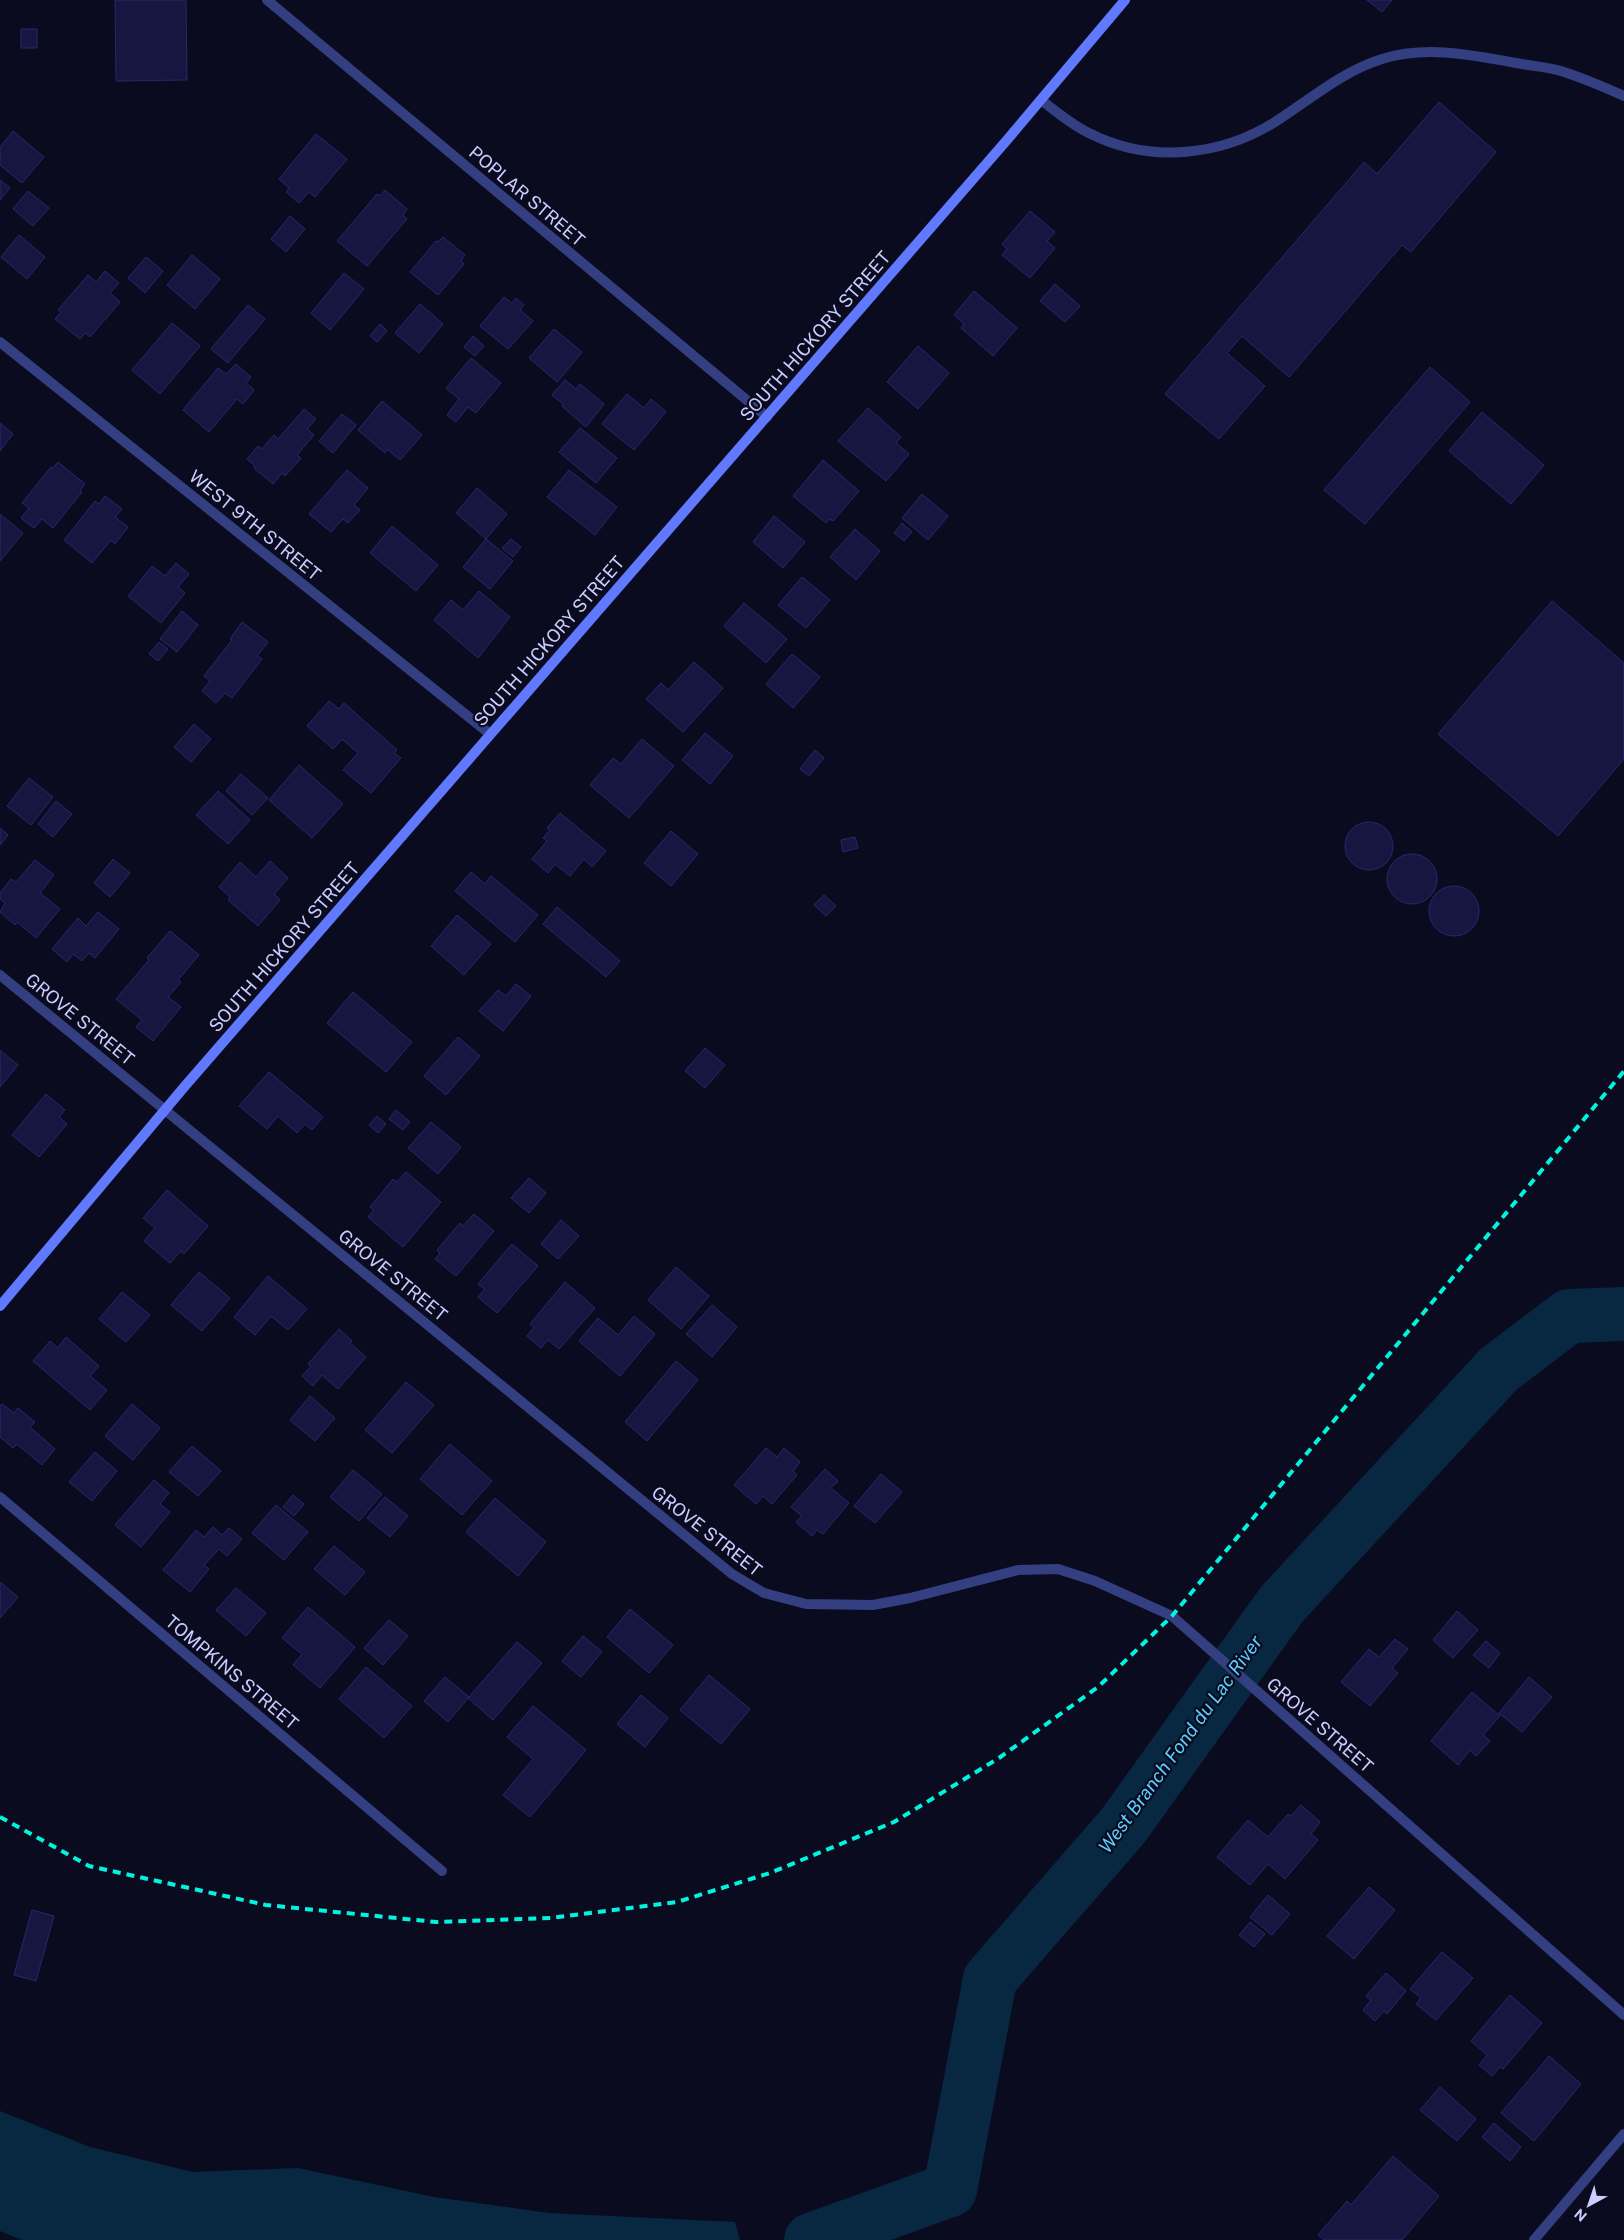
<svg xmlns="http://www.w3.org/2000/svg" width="1624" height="2240" font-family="'Public Sans',sans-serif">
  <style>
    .water { fill: #082741 }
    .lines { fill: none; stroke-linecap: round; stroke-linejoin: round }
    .river { stroke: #082741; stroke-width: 54 }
    .building { fill: #171641; stroke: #28276f }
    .street { stroke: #343f81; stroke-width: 10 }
    .secondary { stroke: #6179ff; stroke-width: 10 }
    .rail { stroke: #00f5e1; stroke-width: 4; stroke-dasharray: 8 6; stroke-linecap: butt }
    .labels { text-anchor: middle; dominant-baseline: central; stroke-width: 4.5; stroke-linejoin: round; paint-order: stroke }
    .street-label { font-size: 18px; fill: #cacdff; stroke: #0b0b1f }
    .water-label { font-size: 19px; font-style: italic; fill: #58d0ff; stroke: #0b0b1f }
  </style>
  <rect width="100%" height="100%" fill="#0b0b1f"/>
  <path class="water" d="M 0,2111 L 90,2147 L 193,2172 L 298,2168 L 434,2197 L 549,2213 L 735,2222 L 740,2240 L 22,2240 L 0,2231 Z"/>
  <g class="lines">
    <path class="river" d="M 811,2240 L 950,2190 L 990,1979 L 1123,1826 L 1282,1604 L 1499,1369 L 1569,1316 L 1624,1314"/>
  </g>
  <path class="building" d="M 115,0 L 186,0 L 187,80 L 116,81 Z
    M 1367,0 L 1392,0 L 1382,12 Z
    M 21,29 L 37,29 L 37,48 L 21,48 Z
    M 1439,102 L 1496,152 L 1411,252 L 1402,245 L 1289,377 L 1242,336 L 1227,353 L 1265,386 L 1219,439 L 1165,394 L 1364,162 L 1377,174 Z
    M 13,131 L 44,157 L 22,183 L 0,165 L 0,147 Z
    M 316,134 L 347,159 L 315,197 L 309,192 L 299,203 L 286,192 L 289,188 L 279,179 Z
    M 0,180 L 10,188 L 0,200 Z
    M 385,190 L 407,209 L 403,215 L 407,219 L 367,266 L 337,241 L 377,194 L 380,196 Z
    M 28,191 L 49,208 L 33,226 L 13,209 Z
    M 1030,211 L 1055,232 L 1047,241 L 1055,248 L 1030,278 L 1002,255 L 1007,249 L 1002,244 Z
    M 290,216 L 305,229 L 286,252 L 271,239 Z
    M 19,235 L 45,257 L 27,279 L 1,257 Z
    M 443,237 L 465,255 L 461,261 L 464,264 L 438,295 L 410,272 L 436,241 L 438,242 Z
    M 192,255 L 220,279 L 195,309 L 167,285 Z
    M 146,257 L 163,271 L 145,293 L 128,278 Z
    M 105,271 L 119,283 L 110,293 L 120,302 L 90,337 L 85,333 L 80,339 L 55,319 L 61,312 L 58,310 L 88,275 L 96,282 Z
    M 344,273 L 364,289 L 330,330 L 311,313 Z
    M 1055,284 L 1080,306 L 1065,322 L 1040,301 Z
    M 974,291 L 1017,328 L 993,356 L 961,328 L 964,324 L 954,315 Z
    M 504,297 L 512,303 L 516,298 L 524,305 L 520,310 L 533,321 L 508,349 L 480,326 Z
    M 420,304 L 443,324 L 419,353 L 395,333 Z
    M 248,305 L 265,319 L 228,363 L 211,349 Z
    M 172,323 L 200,346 L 160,394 L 132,370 Z
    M 380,324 L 387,331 L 377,342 L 370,336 Z
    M 554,329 L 582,352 L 557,382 L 529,358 Z
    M 473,336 L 484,346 L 475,356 L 464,347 Z
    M 918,346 L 949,373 L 918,409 L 887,382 Z
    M 471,358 L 501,383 L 476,413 L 468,407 L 456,422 L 447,415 L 459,399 L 446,388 Z
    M 236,364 L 251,377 L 246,383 L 254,390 L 243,404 L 237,399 L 209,432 L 183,410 L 218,368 L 226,374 Z
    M 1430,367 L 1470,402 L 1365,524 L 1324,490 Z
    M 565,380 L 576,389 L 580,384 L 604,404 L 586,427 L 562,406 L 563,404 L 552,395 Z
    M 627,394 L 644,408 L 651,399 L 666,412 L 634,450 L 602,424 Z
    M 382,401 L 422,435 L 400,460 L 387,449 L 385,453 L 358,430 Z
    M 868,408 L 901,437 L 896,443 L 909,454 L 886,481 L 838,441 Z
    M 304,409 L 316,419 L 307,429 L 314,435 L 297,455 L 301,458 L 285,476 L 282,473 L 273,484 L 254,468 L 255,466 L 247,459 L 258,446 L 262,449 L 274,435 L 278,439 Z
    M 1482,412 L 1544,465 L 1511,504 L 1449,451 Z
    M 342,414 L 356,425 L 333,453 L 319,441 Z
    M 0,423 L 13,434 L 0,451 Z
    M 580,428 L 617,458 L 596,483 L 559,452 Z
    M 823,460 L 859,491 L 833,521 L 830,519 L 826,523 L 793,496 Z
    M 58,462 L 85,484 L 80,490 L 82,492 L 53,528 L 42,519 L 34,528 L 21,518 L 29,508 L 22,503 L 51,467 L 53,468 Z
    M 347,470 L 368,488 L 354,505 L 360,510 L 348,523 L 343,519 L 331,532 L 309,514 Z
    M 569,470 L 617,507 L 595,535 L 547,497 Z
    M 477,488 L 507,514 L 486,539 L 456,513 Z
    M 922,494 L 948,516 L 928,540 L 902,518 Z
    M 105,496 L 122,509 L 115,517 L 128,527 L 115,544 L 111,540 L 92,563 L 64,540 L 95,501 L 99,504 Z
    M 0,514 L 23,533 L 0,561 Z
    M 774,516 L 805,542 L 783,568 L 753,542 Z
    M 902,523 L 912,532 L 904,541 L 894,533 Z
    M 392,526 L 438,565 L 416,591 L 370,553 Z
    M 855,529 L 880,551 L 856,580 L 830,557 Z
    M 486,539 L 513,561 L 490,589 L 463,567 Z
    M 511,539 L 521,547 L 513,557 L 502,548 Z
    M 176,563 L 189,574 L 178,587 L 185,593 L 161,623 L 128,596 L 152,566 L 165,576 Z
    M 802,577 L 830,600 L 806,628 L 778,605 Z
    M 479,591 L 510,617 L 478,658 L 434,620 L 451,600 L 463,610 Z
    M 1552,601 L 1624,663 L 1624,759 L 1558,836 L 1438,734 Z
    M 744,603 L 787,639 L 766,663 L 724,626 Z
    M 182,611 L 198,625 L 177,652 L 160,639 Z
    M 242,622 L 268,642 L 257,656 L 262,659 L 232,698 L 225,693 L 216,703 L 202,691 L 210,681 L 204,676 L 232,640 L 230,639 Z
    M 159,642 L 168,649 L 158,661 L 149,654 Z
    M 792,654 L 820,677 L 793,708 L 766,684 Z
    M 694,662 L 723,688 L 683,732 L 646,699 L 661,683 L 668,690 Z
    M 329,701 L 339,709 L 344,703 L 397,750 L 394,753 L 401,758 L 371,793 L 343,770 L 358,753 L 342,739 L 333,749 L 307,726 Z
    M 194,724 L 211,739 L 191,762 L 174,747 Z
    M 705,733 L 733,756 L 710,784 L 682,760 Z
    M 642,739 L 674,766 L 629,818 L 590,785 L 613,758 L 621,764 Z
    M 815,750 L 824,758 L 809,776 L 800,769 Z
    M 299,765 L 343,804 L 312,838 L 269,800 Z
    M 241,774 L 268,798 L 252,815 L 226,791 Z
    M 29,778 L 53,797 L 31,825 L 7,806 Z
    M 218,791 L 250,820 L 228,844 L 196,815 Z
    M 56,801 L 72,814 L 53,837 L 38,824 Z
    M 560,813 L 606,851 L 592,867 L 584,859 L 570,876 L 555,864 L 548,873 L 532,859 L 547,841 L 543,838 L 550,830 L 547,828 Z
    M1345 846a24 24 0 1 1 48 0a24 24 0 1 1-48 0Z
    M 0,828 L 8,835 L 0,845 Z
    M 671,831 L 698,854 L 671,886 L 644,863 Z
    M 855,837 L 858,848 L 843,852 L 841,840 Z
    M1387 879a25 25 0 1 1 50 0a25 25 0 1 1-50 0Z
    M 113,859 L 130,873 L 110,897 L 94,883 Z
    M 35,860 L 54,875 L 40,893 L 60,909 L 36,938 L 17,922 L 15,925 L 0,912 L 5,903 L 0,899 L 0,893 L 11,879 L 16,882 Z
    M 270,861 L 288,878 L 274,894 L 280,900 L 258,926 L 228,900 L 230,897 L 219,887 L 240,862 L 256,877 Z
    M 471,872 L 485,884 L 491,876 L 538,915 L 515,942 L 455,891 Z
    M1429 911a25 25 0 1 1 50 0a25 25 0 1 1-50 0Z
    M 824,895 L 836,906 L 826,916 L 814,905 Z
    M 557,907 L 620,961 L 606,977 L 543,924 Z
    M 98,912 L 119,929 L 95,958 L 89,953 L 82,961 L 73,954 L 67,962 L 52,949 L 78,918 L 86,926 Z
    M 457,915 L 491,944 L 464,975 L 431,946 Z
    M 170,931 L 199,955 L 178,980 L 181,982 L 168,997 L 181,1007 L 153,1041 L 136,1027 L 142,1020 L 116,999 L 149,960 L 147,958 Z
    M 516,984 L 531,996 L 503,1031 L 479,1011 L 498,990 L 506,996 Z
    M 353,992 L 412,1042 L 386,1072 L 327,1023 Z
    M 458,1037 L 480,1056 L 446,1095 L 424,1076 Z
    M 705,1048 L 725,1065 L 705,1088 L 685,1071 Z
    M 0,1050 L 18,1065 L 0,1087 Z
    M 269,1072 L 323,1117 L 312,1130 L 305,1124 L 297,1133 L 278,1116 L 267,1129 L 239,1106 Z
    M 46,1094 L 65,1110 L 59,1117 L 67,1124 L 39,1157 L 12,1135 Z
    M 396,1110 L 410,1122 L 403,1130 L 389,1119 Z
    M 377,1116 L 386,1124 L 378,1133 L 369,1125 Z
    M 431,1122 L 461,1147 L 438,1174 L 408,1148 Z
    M 406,1172 L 441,1202 L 403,1247 L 368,1217 L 374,1210 L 370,1207 L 393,1179 L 397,1182 Z
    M 529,1178 L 546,1193 L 529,1213 L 511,1198 Z
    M 167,1190 L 208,1226 L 184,1254 L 181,1251 L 170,1263 L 144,1241 L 155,1228 L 143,1218 Z
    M 474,1214 L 494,1231 L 456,1276 L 435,1259 L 440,1253 L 437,1250 L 460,1223 L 463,1226 Z
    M 561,1220 L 579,1236 L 558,1259 L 541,1244 Z
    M 512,1244 L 538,1266 L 497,1313 L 478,1297 L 485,1289 L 478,1284 Z
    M 676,1267 L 709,1296 L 681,1329 L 648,1300 Z
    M 199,1272 L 230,1298 L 202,1331 L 171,1305 Z
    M 268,1276 L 307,1309 L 288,1330 L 271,1316 L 255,1335 L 234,1317 Z
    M 565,1282 L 595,1308 L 559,1349 L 548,1340 L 541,1348 L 527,1336 L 534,1327 L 530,1324 Z
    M 122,1292 L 150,1315 L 126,1342 L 99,1319 Z
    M 712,1305 L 737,1327 L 712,1357 L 686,1334 Z
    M 634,1316 L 655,1334 L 620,1376 L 579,1341 L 598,1318 L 618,1335 Z
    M 339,1329 L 352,1341 L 350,1343 L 366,1357 L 338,1389 L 322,1375 L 313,1386 L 302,1376 L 311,1366 L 308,1364 Z
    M 66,1337 L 99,1366 L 90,1376 L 107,1390 L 90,1410 L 33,1361 L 50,1341 L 58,1348 Z
    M 676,1361 L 698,1380 L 647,1441 L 625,1422 Z
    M 406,1382 L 434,1405 L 392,1453 L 365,1430 Z
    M 310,1396 L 335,1418 L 315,1441 L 290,1420 Z
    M 2,1404 L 14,1413 L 18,1408 L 35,1422 L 30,1427 L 55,1449 L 42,1465 L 17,1444 L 13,1448 L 0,1437 L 0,1406 Z
    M 132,1404 L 160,1428 L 133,1460 L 105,1436 Z
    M 450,1444 L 492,1481 L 462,1515 L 420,1479 Z
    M 192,1446 L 221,1471 L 198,1496 L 169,1472 Z
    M 766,1448 L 777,1457 L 784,1448 L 800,1462 L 793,1471 L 797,1475 L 772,1504 L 763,1496 L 756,1504 L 734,1485 Z
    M 95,1452 L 117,1471 L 92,1501 L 69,1482 Z
    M 825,1469 L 838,1481 L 831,1488 L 849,1503 L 823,1534 L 817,1530 L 812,1536 L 796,1522 L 802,1516 L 791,1507 Z
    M 353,1470 L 382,1494 L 359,1521 L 330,1497 Z
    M 881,1474 L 902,1492 L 875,1523 L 854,1506 Z
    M 154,1480 L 169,1493 L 160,1504 L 170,1512 L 141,1547 L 115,1525 Z
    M 293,1495 L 304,1504 L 294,1516 L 283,1507 Z
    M 385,1497 L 408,1516 L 390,1537 L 367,1518 Z
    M 495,1498 L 546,1542 L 518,1576 L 466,1532 Z
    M 276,1505 L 308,1532 L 284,1560 L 252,1533 Z
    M 213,1527 L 222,1535 L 229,1528 L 242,1539 L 227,1556 L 219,1549 L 204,1565 L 209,1569 L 190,1592 L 163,1570 L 196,1530 L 204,1537 Z
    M 334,1546 L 365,1572 L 345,1595 L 314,1569 Z
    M 0,1582 L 18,1597 L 0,1618 Z
    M 236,1588 L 266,1613 L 246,1636 L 216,1610 Z
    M 308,1607 L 355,1647 L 320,1688 L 293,1665 L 302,1654 L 282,1638 Z
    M 630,1609 L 673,1645 L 649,1673 L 607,1637 Z
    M 1457,1611 L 1478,1630 L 1453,1658 L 1433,1640 Z
    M 389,1620 L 408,1636 L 383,1665 L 364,1648 Z
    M 583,1636 L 602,1652 L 581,1677 L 562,1661 Z
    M 1395,1639 L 1408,1649 L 1392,1668 L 1398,1673 L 1370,1706 L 1341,1682 L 1369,1649 L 1379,1657 Z
    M 1486,1641 L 1500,1653 L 1489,1668 L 1473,1655 Z
    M 517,1642 L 542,1663 L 493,1720 L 468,1698 Z
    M 366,1667 L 412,1706 L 384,1738 L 339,1699 Z
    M 709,1675 L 750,1709 L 721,1744 L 680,1710 Z
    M 445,1677 L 469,1697 L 448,1722 L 424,1701 Z
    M 1529,1677 L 1552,1697 L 1522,1732 L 1499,1713 Z
    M 1472,1692 L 1500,1716 L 1483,1735 L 1490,1741 L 1476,1756 L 1470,1750 L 1458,1765 L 1431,1741 Z
    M 641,1695 L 668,1718 L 645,1747 L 617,1724 Z
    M 533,1706 L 586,1750 L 530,1817 L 503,1795 L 533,1759 L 507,1737 Z
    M 1301,1805 L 1320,1822 L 1311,1834 L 1318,1840 L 1285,1879 L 1268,1864 L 1250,1885 L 1217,1857 L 1248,1820 L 1268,1837 L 1288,1814 L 1291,1816 Z
    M 1369,1887 L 1395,1910 L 1354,1959 L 1327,1936 Z
    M 1268,1895 L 1290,1914 L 1272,1935 L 1250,1917 Z
    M 32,1910 L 54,1916 L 36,1981 L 14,1975 Z
    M 1250,1922 L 1265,1934 L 1254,1947 L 1239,1935 Z
    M 1442,1952 L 1473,1978 L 1436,2020 L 1416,2004 L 1421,1998 L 1410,1989 Z
    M 1386,1973 L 1406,1991 L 1387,2014 L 1384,2011 L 1375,2021 L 1363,2010 L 1371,2000 L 1366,1996 Z
    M 1510,1995 L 1542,2023 L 1503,2069 L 1500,2067 L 1492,2076 L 1479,2065 L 1487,2055 L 1471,2041 Z
    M 1549,2056 L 1581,2084 L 1534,2141 L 1501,2113 Z
    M 1440,2087 L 1476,2119 L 1457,2141 L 1420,2110 Z
    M 1494,2123 L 1521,2147 L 1510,2161 L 1482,2137 Z
    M 1393,2156 L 1439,2196 L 1402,2240 L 1324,2240 L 1318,2235 L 1347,2201 L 1351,2205 Z"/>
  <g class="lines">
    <path class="street" d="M 267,0 L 767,417
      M 1041,100 C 1057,112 1073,126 1091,134 C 1151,164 1223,156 1278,120 C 1312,98 1343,71 1382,59 C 1426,45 1472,55 1516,63 C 1531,66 1547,67 1561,71 C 1583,78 1604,87 1624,96
      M 0,342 L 490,734
      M 0,975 L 732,1574 L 764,1593 L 806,1604 L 873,1605 L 910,1598 L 1018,1570 L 1058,1569 L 1095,1581 L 1172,1616 L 1624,2015
      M 0,1497 L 442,1871
      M 1534,2240 L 1624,2134"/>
    <path class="secondary" d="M 0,1306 L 185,1086 L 1007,140 L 1125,0"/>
    <path class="rail" d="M 0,1817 L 89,1866 L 266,1905 L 436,1922 L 551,1918 L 677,1902 L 770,1873 L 894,1822 L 999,1758 L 1098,1687 L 1172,1616 L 1624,1071"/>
  </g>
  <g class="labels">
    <g class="street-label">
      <text transform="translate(527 196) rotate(40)">POPLAR STREET</text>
      <text transform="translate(815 336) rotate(-49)">SOUTH HICKORY STREET</text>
      <text transform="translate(255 525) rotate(39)">WEST 9TH STREET</text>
      <text transform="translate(549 641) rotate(-49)">SOUTH HICKORY STREET</text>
      <text transform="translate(284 947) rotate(-49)">SOUTH HICKORY STREET</text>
      <text transform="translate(80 1019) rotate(39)">GROVE STREET</text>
      <text transform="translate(393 1275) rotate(39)">GROVE STREET</text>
      <text transform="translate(707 1531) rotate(38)">GROVE STREET</text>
      <text transform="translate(232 1672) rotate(40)">TOMPKINS STREET</text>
      <text transform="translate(1320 1725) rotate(41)">GROVE STREET</text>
    </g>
    <g class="water-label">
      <text transform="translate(1180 1744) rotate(-54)">West Branch Fond du Lac River</text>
    </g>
  </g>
  <g transform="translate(1589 2205) rotate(220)" stroke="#0b0b1f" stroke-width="4" paint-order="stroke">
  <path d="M0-4L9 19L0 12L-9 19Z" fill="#cacdff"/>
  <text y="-8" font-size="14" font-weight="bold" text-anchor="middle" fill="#cacdff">N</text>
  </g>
</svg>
